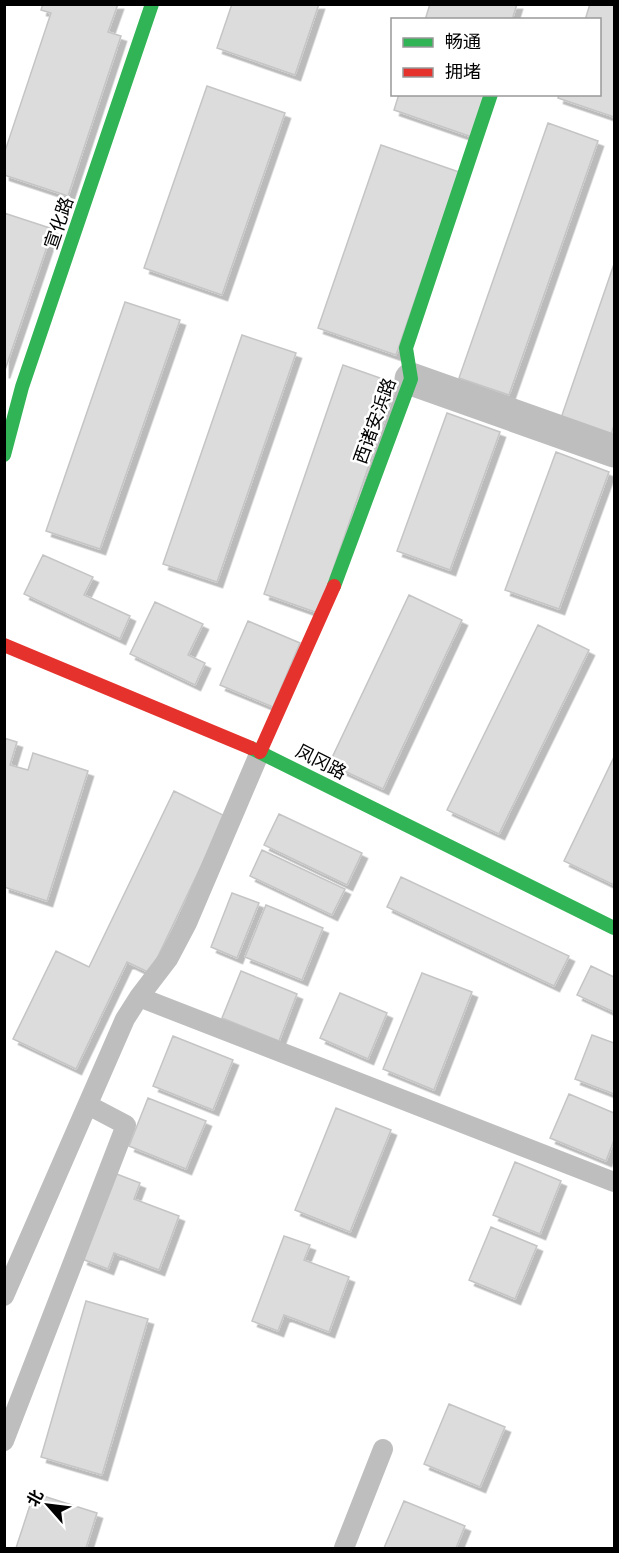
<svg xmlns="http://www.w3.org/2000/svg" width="619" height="1553" font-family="'Fira Sans','Noto Sans SC',sans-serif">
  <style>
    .building { fill: #dcdcdc; stroke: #c5c5c5; stroke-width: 1.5; filter: url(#shadow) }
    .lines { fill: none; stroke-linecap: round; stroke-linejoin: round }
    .lane { stroke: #bebebe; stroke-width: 20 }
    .street { stroke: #bebebe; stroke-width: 33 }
    .fast { stroke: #30b455; stroke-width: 14 }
    .jam { stroke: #e5322d; stroke-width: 14 }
    .labels { text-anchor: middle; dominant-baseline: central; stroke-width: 5; stroke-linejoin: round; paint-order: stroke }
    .street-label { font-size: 18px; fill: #000; stroke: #fff }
  </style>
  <defs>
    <filter id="shadow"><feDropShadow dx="5.5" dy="5.5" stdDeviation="0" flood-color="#0004"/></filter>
  </defs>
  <rect width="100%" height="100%" fill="#fff"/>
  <path class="building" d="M 43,4 L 118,4 L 108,32 L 121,36 L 68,196 L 4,175 L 4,154 L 51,13 L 41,10 Z
    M 232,4 L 319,4 L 295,75 L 217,48 Z
    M 430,4 L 517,4 L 512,20 L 425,20 Z
    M 590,4 L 614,4 L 614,117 L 558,98 L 559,94 L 600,94 L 600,20 L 585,20 Z
    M 207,86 L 285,113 L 222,295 L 144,268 Z
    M 399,94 L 486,94 L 472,137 L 394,110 Z
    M 548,123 L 598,141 L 509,395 L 459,378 Z
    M 381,145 L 459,172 L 396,355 L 318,328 Z
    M 4,213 L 53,229 L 4,373 Z
    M 614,264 L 614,425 L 610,438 L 560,421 Z
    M 125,302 L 180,320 L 100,549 L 46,531 Z
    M 242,335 L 296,353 L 217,582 L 163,564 Z
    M 343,365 L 397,384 L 318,613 L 264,594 Z
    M 447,413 L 500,432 L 450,570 L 397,551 Z
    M 556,452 L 609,472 L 559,609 L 505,590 Z
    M 43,555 L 93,577 L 84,595 L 130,616 L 120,639 L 24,594 Z
    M 409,595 L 462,620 L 383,789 L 329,764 Z
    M 155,602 L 203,624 L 188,655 L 205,663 L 195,685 L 130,654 Z
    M 248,621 L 300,643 L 273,707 L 220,685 Z
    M 538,625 L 589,650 L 499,834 L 447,810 Z
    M 4,738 L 17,742 L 10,765 L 28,770 L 33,753 L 88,771 L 47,901 L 4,887 Z
    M 614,757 L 614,885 L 564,861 Z
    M 174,791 L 225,816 L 150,973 L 127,962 L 76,1069 L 13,1039 L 56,951 L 89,967 Z
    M 279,814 L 362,853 L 347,885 L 264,845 Z
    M 262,850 L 345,889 L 332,915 L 250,876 Z
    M 401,877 L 569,956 L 554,986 L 387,907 Z
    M 232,893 L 259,903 L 237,958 L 211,947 Z
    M 266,905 L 323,928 L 302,980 L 245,957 Z
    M 591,966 L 614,977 L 614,1012 L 577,995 Z
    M 241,971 L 297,994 L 279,1041 L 222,1018 Z
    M 422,973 L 472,992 L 434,1090 L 383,1069 Z
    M 340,993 L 387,1013 L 368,1059 L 320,1038 Z
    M 592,1035 L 614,1043 L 614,1094 L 575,1079 Z
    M 173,1036 L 233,1060 L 213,1110 L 153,1086 Z
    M 569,1094 L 614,1113 L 614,1140 L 606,1161 L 550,1138 Z
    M 148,1098 L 206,1121 L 186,1169 L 129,1146 Z
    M 336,1108 L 391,1130 L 350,1232 L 295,1210 Z
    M 515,1162 L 561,1181 L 540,1234 L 493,1215 Z
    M 114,1173 L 140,1183 L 134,1199 L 179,1216 L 159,1270 L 114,1253 L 108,1269 L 82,1259 Z
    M 491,1227 L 537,1246 L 515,1299 L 469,1280 Z
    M 284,1236 L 310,1245 L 304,1260 L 349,1277 L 329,1332 L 284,1315 L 278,1331 L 252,1321 Z
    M 86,1301 L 148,1319 L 102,1475 L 41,1457 Z
    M 449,1404 L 505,1427 L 480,1487 L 424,1464 Z
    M 34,1493 L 97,1513 L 86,1548 L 16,1548 Z
    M 404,1501 L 465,1526 L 456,1548 L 384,1548 Z"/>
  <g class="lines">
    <path class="lane" d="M 139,997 L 614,1182
      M 4,1296 L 125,1019 L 139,997 L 168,959 L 187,923 L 260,752
      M 4,1441 L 126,1125 L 88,1105
      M 344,1548 L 383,1449"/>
    <path class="street" d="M 411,379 L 614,451"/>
    <path class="fast" d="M 4,455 L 22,387 L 152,4
      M 334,586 L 411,379 L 406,348 L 491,94
      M 251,748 L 614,928"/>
    <path class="jam" d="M 4,645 L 251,748
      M 260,752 L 334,586"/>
  </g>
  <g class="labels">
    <g class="street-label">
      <text transform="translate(59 223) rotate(-71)">宣化路</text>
      <text transform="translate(375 421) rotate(-70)">西诸安浜路</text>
      <text transform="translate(321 762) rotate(27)">凤冈路</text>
    </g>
  </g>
  <rect width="619" height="1553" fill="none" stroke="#000000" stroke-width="12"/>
  <rect x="391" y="18" width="210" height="78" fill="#ffffff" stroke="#999999" stroke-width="1.5"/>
  <rect x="403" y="38" width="30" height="9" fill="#30b455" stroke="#999999" stroke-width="1.5"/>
  <text x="445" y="48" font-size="18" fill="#000000">畅通</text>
  <rect x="403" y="68" width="30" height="9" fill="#e5322d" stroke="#999999" stroke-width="1.5"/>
  <text x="445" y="78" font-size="18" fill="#000000">拥堵</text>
  <g transform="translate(48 1505) rotate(298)" stroke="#ffffff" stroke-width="4.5" paint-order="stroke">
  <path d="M0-4.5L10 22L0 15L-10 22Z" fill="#000000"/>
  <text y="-9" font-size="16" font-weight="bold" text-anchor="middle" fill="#000000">北</text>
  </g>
</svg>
